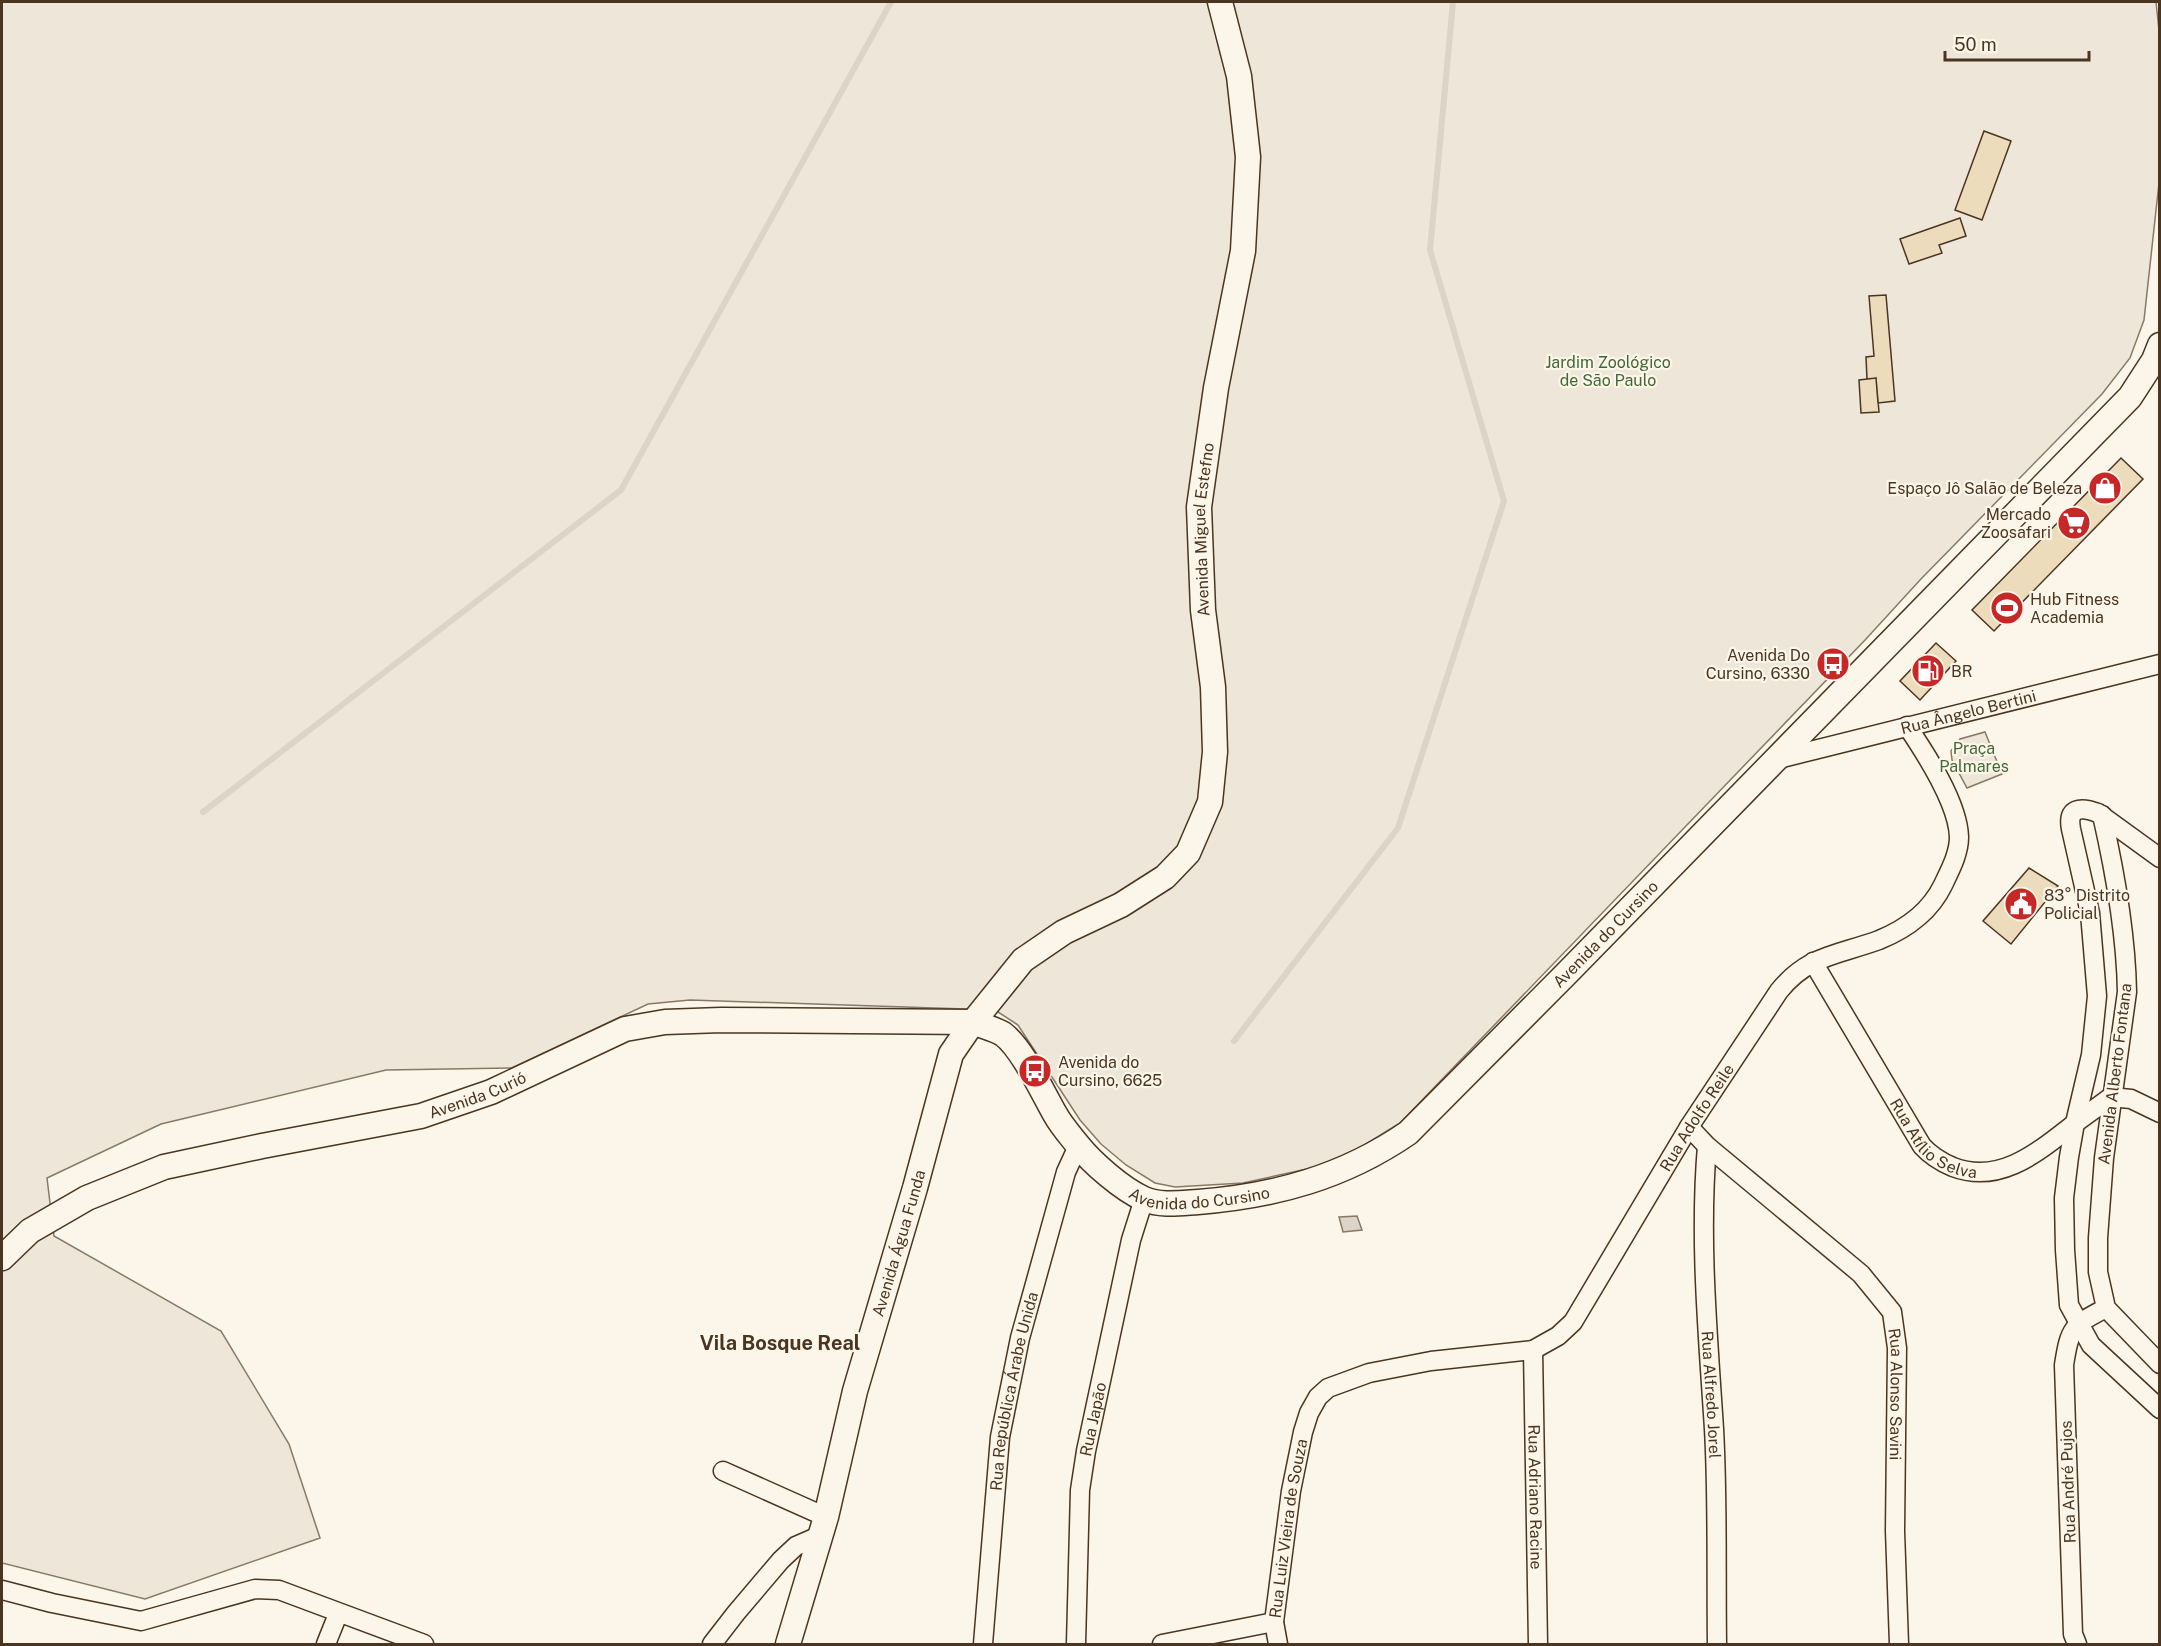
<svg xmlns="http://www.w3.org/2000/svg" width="2161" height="1646" font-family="'Public Sans',sans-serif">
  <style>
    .green { fill: #ede6d9; stroke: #887966; stroke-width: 1.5 }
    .water { fill: #dcd4c6; stroke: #887966; stroke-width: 1.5 }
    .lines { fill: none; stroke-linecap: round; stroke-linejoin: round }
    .stream { stroke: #dcd4c6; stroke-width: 6 }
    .building { fill: #ecdcbc; stroke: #4a3520; stroke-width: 1.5 }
    .street-casing { stroke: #4a3520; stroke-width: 21 }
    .secondary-casing { stroke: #4a3520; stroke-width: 27 }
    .street { stroke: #fbf6e9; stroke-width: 18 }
    .secondary { stroke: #fbf6e9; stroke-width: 24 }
    .labels { text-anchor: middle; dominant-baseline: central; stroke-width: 4.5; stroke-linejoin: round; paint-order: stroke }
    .park-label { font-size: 16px; fill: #436837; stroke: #fbf6e9 }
    .poi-label { font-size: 16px; fill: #4a3520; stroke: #fbf6e9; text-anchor: start }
    .street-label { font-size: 16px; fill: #4a3520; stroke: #fbf6e9 }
    .quarter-label { font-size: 20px; font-weight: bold; fill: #4a3520; stroke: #fbf6e9 }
  </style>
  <rect width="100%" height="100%" fill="#fbf6e9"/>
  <path class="green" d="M 2,2 L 2156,2 L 2160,40 L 2159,183 L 2144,320 L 2130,358 L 2102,394 L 1920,580 L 1866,639 L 1400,1123 L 1358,1149 L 1316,1167 L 1243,1183 L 1175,1187 L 1155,1183 L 1126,1165 L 1101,1144 L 1080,1120 L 1018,1025 L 995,1010 L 690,1000 L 648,1004 L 512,1068 L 386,1070 L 161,1124 L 47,1178 L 54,1236 L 221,1331 L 289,1444 L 320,1538 L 145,1599 L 2,1563 Z
    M 1985,732 L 2002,774 L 1967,788 L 1952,760 L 1951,751 L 1960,739 Z"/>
  <path class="water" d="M 1357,1216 L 1362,1230 L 1343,1232 L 1339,1217 Z"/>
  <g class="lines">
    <path class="stream" d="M 203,812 L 621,490 L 891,2
      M 1234,1041 L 1398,828 L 1504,501 L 1430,250 L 1453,2"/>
  </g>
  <path class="building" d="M 1984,131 L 2011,141 L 1982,220 L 1955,210 Z
    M 1960,218 L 1966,236 L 1939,245 L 1942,253 L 1909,264 L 1900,239 Z
    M 1886,295 L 1895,401 L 1878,403 L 1876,378 L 1867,379 L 1866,357 L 1874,356 L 1869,296 Z
    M 1876,378 L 1879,412 L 1861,413 L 1859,380 Z
    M 2121,458 L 2143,479 L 1994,631 L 1972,610 Z
    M 1936,643 L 1956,661 L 1920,700 L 1900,681 Z
    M 2029,868 L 2058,886 L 2011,944 L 1983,921 Z"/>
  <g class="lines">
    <defs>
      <g id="street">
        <path id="s1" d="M 1778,759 L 2160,664"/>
        <path d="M 2102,815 C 2115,872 2126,933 2127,992 L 2104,1158 L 2098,1238 L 2098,1272 L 2106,1308 L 2160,1364"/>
        <path d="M 2160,858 L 2098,813 C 2080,806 2067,808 2071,829 L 2090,913 L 2097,996 L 2091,1055 L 2075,1123 L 2069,1157 L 2064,1198 L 2065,1250 L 2069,1305 L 2091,1345 L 2160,1409"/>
        <path id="s2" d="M 1813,962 L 1922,1146 C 1931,1156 1941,1162 1953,1167 C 2000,1185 2038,1152 2074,1124 C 2086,1115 2099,1106 2111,1097 L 2131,1099 L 2160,1113"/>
        <path id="s3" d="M 1689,1127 L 1707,1146 L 1861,1274 L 1892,1312 L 1897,1348 L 1895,1531 L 1899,1644"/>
        <path id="s4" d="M 1707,1146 C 1699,1240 1708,1335 1714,1429 C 1718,1501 1716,1573 1717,1644"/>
        <path id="s5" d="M 1533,1350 L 1538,1644"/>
        <path d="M 723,1471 L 826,1517"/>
        <path d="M 2,1590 L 52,1603 L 141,1621 L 255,1589 L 279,1590 L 424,1644"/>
        <path d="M 326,1644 L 338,1614"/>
        <path d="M 712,1644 L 736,1613 L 781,1560 L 796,1546 L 819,1536"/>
        <path id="s6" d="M 983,1644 L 1000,1437 L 1020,1338 L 1066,1172 L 1078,1146"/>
        <path id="s7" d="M 1076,1644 L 1080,1490 L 1086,1451 L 1131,1240 L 1144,1199"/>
        <path d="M 1162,1644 L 1274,1622"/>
        <path id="s8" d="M 1278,1644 L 1274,1622 L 1291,1491 L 1303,1432 L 1309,1413 L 1318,1397 L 1328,1388 L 1369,1373 L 1431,1361 L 1533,1350 L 1558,1336 L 1573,1322 L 1689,1127 L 1779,991 C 1808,955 1838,955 1879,940 C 1906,929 1930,912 1943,885 C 1950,870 1959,854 1959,837 C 1958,803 1926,754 1907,726"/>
        <path d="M 2077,1644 L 2073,1634 L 2064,1365 C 2070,1327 2072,1326 2106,1308"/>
      </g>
      <g id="secondary">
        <path id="s9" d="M 2,1258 L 30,1231 L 87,1198 L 164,1167 L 262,1146 L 421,1116 L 491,1092 L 625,1029 L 665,1022 L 721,1020 L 973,1022 C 982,1026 995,1029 1003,1034 C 1022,1048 1043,1093 1055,1114 C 1061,1125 1069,1134 1077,1144 C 1092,1163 1122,1189 1144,1199 C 1160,1206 1181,1203 1198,1202 C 1275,1196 1344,1177 1408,1133 L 1569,971 L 2130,397 L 2154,360 L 2160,345"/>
        <path id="s10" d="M 788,1644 L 826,1517 L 855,1391 L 915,1188 L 951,1054 L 973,1022 L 1023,960 L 1064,932 L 1121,905 L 1165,877 L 1188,853 L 1210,802 L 1215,752 L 1213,687 L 1203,610 L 1199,507 L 1216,388 L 1243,251 L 1248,157 L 1239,76 L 1220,2"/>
      </g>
    </defs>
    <use href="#street" class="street-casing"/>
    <use href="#secondary" class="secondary-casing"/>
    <use href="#street" class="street"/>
    <use href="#secondary" class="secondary"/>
  </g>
  <defs>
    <symbol id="shop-disc" viewBox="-11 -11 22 22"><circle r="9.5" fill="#c62828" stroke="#fbf6e9"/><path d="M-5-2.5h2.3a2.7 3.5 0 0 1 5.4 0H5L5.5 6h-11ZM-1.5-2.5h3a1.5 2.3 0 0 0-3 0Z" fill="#fff"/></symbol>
    <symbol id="supermarket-disc" viewBox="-11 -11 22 22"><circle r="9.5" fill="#c62828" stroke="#fbf6e9"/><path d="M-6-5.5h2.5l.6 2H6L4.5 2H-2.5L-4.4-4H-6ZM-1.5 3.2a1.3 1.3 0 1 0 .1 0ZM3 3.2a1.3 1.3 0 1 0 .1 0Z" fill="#fff"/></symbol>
    <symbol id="stadium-disc" viewBox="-11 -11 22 22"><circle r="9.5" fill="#c62828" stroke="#fbf6e9"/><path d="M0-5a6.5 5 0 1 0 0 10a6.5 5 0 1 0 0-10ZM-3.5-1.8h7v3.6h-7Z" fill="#fff"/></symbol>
    <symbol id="bus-disc" viewBox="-11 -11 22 22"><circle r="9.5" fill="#c62828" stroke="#fbf6e9"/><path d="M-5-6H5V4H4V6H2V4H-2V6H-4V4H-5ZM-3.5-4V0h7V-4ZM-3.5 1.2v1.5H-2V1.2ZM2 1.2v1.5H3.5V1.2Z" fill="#fff"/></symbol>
    <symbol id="fuel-disc" viewBox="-11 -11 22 22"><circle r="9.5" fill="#c62828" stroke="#fbf6e9"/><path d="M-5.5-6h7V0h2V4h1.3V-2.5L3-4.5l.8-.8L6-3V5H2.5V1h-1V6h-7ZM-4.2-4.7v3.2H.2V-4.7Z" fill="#fff"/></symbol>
    <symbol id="civic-disc" viewBox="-11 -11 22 22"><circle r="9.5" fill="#c62828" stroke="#fbf6e9"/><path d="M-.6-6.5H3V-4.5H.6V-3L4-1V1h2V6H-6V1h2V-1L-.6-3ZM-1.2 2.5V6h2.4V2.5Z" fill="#fff"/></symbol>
  </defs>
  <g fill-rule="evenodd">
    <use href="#shop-disc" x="2086" y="469" width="38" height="38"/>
    <use href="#supermarket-disc" x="2055" y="504" width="38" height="38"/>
    <use href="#stadium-disc" x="1988" y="589" width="38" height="38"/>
    <use href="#bus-disc" x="1814" y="645" width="38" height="38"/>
    <use href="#fuel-disc" x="1909" y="652" width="38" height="38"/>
    <use href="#civic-disc" x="2002" y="885" width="38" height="38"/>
    <use href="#bus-disc" x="1016" y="1052" width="38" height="38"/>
  </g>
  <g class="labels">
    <g class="park-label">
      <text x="1608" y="362">Jardim Zoológico<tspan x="1608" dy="18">de São Paulo</tspan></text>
      <text x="1974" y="748">Praça<tspan x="1974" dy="18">Palmares</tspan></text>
    </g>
    <g class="poi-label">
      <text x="2082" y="488" text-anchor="end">Espaço Jô Salão de Beleza</text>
      <text x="2051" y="514" text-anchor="end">Mercado<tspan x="2051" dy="18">Zoosafari</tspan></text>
      <text x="2030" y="599">Hub Fitness<tspan x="2030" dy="18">Academia</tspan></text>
      <text x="1810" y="655" text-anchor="end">Avenida Do<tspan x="1810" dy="18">Cursino, 6330</tspan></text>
      <text x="1951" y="671">BR</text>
      <text x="2044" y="895">83° Distrito<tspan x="2044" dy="18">Policial</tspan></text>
      <text x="1058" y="1062">Avenida do<tspan x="1058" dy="18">Cursino, 6625</tspan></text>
    </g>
    <g class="street-label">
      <text stroke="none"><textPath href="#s10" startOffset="1258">Avenida Miguel Estefno</textPath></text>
      <text stroke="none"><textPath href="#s1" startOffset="196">Rua Ângelo Bertini</textPath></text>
      <text stroke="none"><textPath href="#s9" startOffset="1832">Avenida do Cursino</textPath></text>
      <text transform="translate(2115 1074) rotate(-83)">Avenida Alberto Fontana</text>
      <text stroke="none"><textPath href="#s9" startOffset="510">Avenida Curió</textPath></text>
      <text stroke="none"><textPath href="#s8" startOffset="764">Rua Adolfo Reile</textPath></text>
      <text stroke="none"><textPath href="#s2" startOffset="218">Rua Atílio Selva</textPath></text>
      <text stroke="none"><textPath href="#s9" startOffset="1329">Avenida do Cursino</textPath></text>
      <text stroke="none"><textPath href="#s10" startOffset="416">Avenida Água Funda</textPath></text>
      <text stroke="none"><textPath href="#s6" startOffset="255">Rua República Árabe Unida</textPath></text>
      <text stroke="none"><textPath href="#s4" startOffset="249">Rua Alfredo Jorel</textPath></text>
      <text stroke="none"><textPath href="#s3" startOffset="358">Rua Alonso Savini</textPath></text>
      <text stroke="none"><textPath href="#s7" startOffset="226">Rua Japão</textPath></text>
      <text transform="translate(2068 1482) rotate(-92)">Rua André Pujos</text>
      <text stroke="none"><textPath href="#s5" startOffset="147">Rua Adriano Racine</textPath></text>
      <text stroke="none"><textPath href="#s8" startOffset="117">Rua Luiz Vieira de Souza</textPath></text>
    </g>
    <g class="quarter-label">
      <text x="780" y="1343">Vila Bosque Real</text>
    </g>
  </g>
  <rect width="2161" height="1646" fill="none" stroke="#4a3520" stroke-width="6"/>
  <path d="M1945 51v9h144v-9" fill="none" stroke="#4a3520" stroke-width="3"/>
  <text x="1954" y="51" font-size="18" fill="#4a3520" stroke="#fbf6e9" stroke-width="4.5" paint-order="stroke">50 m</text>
</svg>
